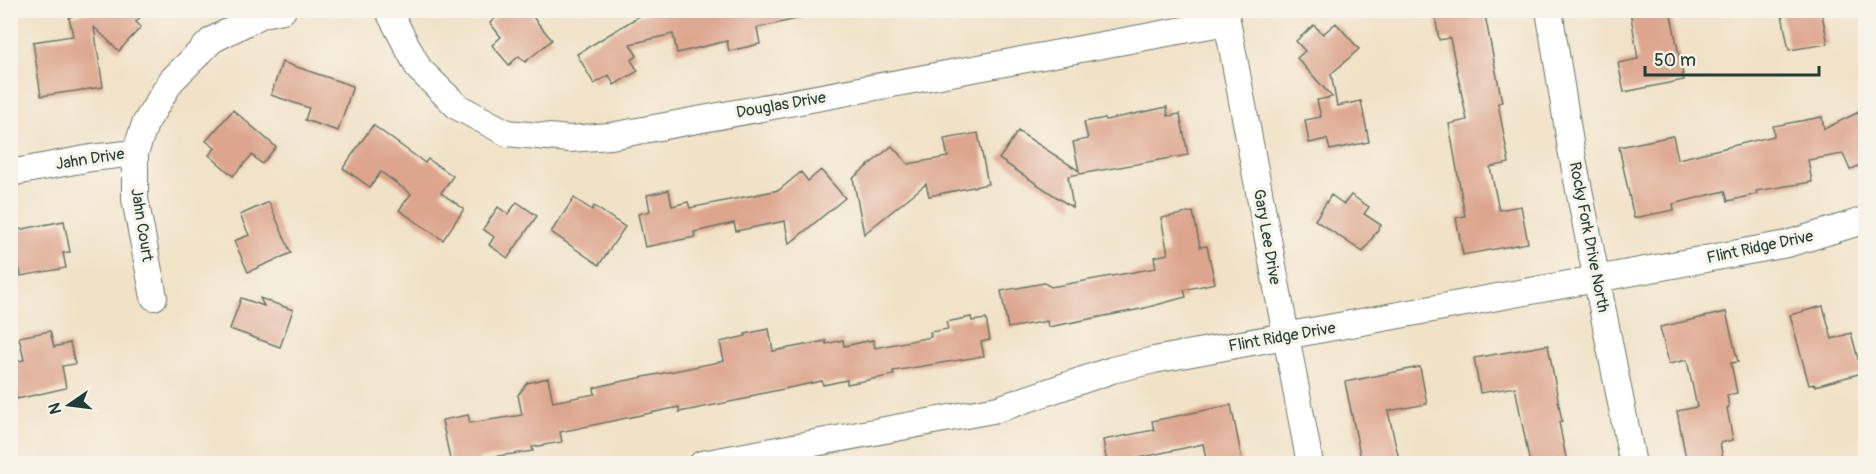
<svg xmlns="http://www.w3.org/2000/svg" width="1876" height="474" font-family="Pangolin,sans-serif">
  <style>
    .building { fill: #dda58d }
    .lines { fill: none; stroke-linecap: round; stroke-linejoin: round }
    .minor-casing { stroke: #687767; stroke-width: 28 }
    .minor { stroke: #fff; stroke-width: 26 }
    .labels { text-anchor: middle; dominant-baseline: central; stroke-width: 6; stroke-linejoin: round; paint-order: stroke }
    .street-label { font-size: 16px; fill: #1f3d34; stroke: #f7f3e8 }
  </style>
  <rect width="100%" height="100%" fill="#f7f3e8"/>
  <filter id="ink" filterUnits="userSpaceOnUse"><feTurbulence type="fractalNoise" baseFrequency=".0167" numOctaves="2"/><feDisplacementMap in="SourceGraphic" scale="12" xChannelSelector="R" yChannelSelector="G"/><feConvolveMatrix kernelMatrix="1 2 1 2 8 2 1 2 1" color-interpolation-filters="sRGB"/></filter>
  <filter id="wash" filterUnits="userSpaceOnUse"><feTurbulence type="fractalNoise" baseFrequency=".008" numOctaves="4" result="noise"/><feDisplacementMap in="SourceGraphic" scale="24" xChannelSelector="R" yChannelSelector="G"/><feGaussianBlur stdDeviation="1.35" result="paint"/><feColorMatrix in="noise" values="0 0 0 0 0 0 0 0 0 0 0 0 0 0 0 0 0 1.4 0 .05"/><feComposite in="paint" operator="in"/></filter>
  <g filter="url(#wash)">
    <rect width="100%" height="100%" fill="#f1e2c7"/>
    <g id="blocks">
      <path class="building" d="M 98,10 L 146,10 L 136,22 L 141,27 L 119,51 L 94,27 L 103,87 L 41,96 L 33,42 L 73,36 L 69,17 Z
        M 504,10 L 527,10 L 552,40 L 525,62 L 519,56 L 509,65 L 492,45 L 501,37 L 490,23 Z
        M 660,10 L 800,10 L 801,18 L 757,28 L 760,44 L 729,51 L 727,41 L 677,53 L 673,34 L 630,44 L 637,56 L 631,60 L 638,71 L 614,85 L 609,75 L 594,84 L 577,54 L 641,15 Z
        M 1434,10 L 1484,10 L 1502,102 L 1498,103 L 1509,163 L 1490,167 L 1499,210 L 1521,206 L 1528,243 L 1463,255 L 1456,218 L 1465,216 L 1449,124 L 1467,120 L 1450,38 L 1439,40 Z
        M 1630,10 L 1670,10 L 1684,80 L 1624,92 L 1618,63 L 1638,59 Z
        M 1781,10 L 1821,10 L 1828,44 L 1789,50 Z
        M 1336,23 L 1359,49 L 1331,74 L 1337,106 L 1361,101 L 1369,142 L 1330,150 L 1327,139 L 1309,143 L 1305,120 L 1321,117 L 1317,100 L 1332,97 L 1297,58 L 1305,51 L 1296,41 L 1314,25 L 1323,34 Z
        M 282,62 L 353,86 L 338,131 L 305,120 L 309,108 L 271,95 Z
        M 1167,107 L 1168,116 L 1180,114 L 1188,155 L 1068,176 L 1073,208 L 999,159 L 1018,131 L 1079,171 L 1073,142 L 1088,139 L 1084,122 L 1105,118 L 1106,120 Z
        M 233,110 L 276,147 L 262,164 L 252,155 L 233,176 L 209,155 L 215,148 L 206,141 Z
        M 1859,112 L 1866,126 L 1866,162 L 1850,170 L 1843,154 L 1808,160 L 1812,182 L 1756,191 L 1757,194 L 1728,201 L 1725,191 L 1673,204 L 1674,210 L 1634,218 L 1619,147 L 1673,136 L 1678,159 L 1774,136 L 1773,126 L 1822,117 L 1824,129 Z
        M 373,125 L 425,163 L 428,159 L 453,176 L 441,193 L 464,209 L 443,240 L 399,210 L 411,194 L 381,172 L 370,187 L 343,168 Z
        M 978,133 L 988,184 L 929,196 L 926,184 L 864,234 L 853,178 L 892,146 L 908,164 L 948,157 L 944,139 Z
        M 821,170 L 845,198 L 789,244 L 785,221 L 736,231 L 734,223 L 694,232 L 695,237 L 645,247 L 638,214 L 650,211 L 647,195 L 669,190 L 672,206 L 688,202 L 690,208 L 779,190 L 801,172 L 808,181 Z
        M 1331,195 L 1344,204 L 1351,195 L 1369,207 L 1364,214 L 1381,225 L 1363,252 L 1315,220 Z
        M 574,198 L 592,210 L 594,206 L 625,227 L 599,265 L 551,232 Z
        M 269,202 L 291,253 L 248,272 L 234,241 L 249,235 L 240,215 Z
        M 517,202 L 537,216 L 508,258 L 489,245 L 494,237 L 483,229 L 498,207 L 508,214 Z
        M 1193,212 L 1200,247 L 1207,246 L 1215,283 L 1184,290 L 1186,297 L 1141,309 L 1048,327 L 1047,321 L 1008,328 L 1001,291 L 1044,283 L 1051,287 L 1156,268 L 1154,257 L 1168,254 L 1161,218 Z
        M 64,221 L 70,252 L 63,253 L 66,268 L 21,276 L 12,231 Z
        M 241,298 L 264,306 L 260,298 L 293,310 L 280,347 L 230,329 Z
        M 1823,306 L 1832,339 L 1851,333 L 1862,373 L 1815,386 L 1814,384 L 1809,385 L 1790,315 Z
        M 1726,312 L 1738,362 L 1731,363 L 1737,393 L 1727,395 L 1729,407 L 1727,408 L 1733,440 L 1720,443 L 1724,464 L 1687,464 L 1677,411 L 1697,407 L 1687,360 L 1669,364 L 1660,327 Z
        M 971,317 L 972,321 L 986,319 L 990,340 L 981,342 L 984,356 L 893,371 L 894,375 L 847,384 L 847,380 L 823,385 L 822,381 L 750,396 L 750,398 L 679,412 L 679,407 L 560,432 L 562,442 L 532,447 L 533,451 L 478,459 L 479,464 L 451,464 L 442,420 L 468,415 L 470,423 L 522,415 L 518,395 L 527,383 L 548,378 L 553,402 L 595,394 L 594,388 L 609,384 L 724,361 L 720,342 L 746,336 L 745,334 L 769,329 L 773,351 L 826,341 L 826,344 L 843,340 L 844,346 L 873,340 L 875,348 L 931,337 L 930,332 L 948,329 L 946,322 Z
        M 50,331 L 54,347 L 70,343 L 75,364 L 62,366 L 66,388 L 17,399 L 10,363 L 24,360 L 19,337 Z
        M 1548,345 L 1562,421 L 1559,422 L 1566,458 L 1530,464 L 1515,387 L 1480,393 L 1474,358 Z
        M 1420,367 L 1427,404 L 1388,411 L 1400,464 L 1362,464 L 1345,382 Z
        M 1231,405 L 1243,464 L 1207,464 L 1203,444 L 1129,460 L 1130,464 L 1107,464 L 1103,440 L 1154,430 L 1152,421 Z"/>
    </g>
  </g>
  <g filter="url(#ink)">
    <use href="#blocks" fill-opacity="0" stroke="#687767" stroke-width="1.5"/>
    <g class="lines">
      <defs>
        <path id="minor" d="M 388,10 L 419,69 L 458,107 L 507,133 L 569,139 L 611,136 L 1227,22
          M 1225,10 L 1310,464
          M 1549,10 L 1571,149 L 1633,464
          M 10,173 L 91,158 L 135,153
          M 154,297 L 135,199 L 135,153 L 145,124 L 171,81 L 212,40 L 263,14 L 283,10
          M 702,464 L 998,409 L 1112,370 L 1154,360 L 1787,244 L 1866,220"/>
      </defs>
      <use href="#minor" class="minor-casing"/>
      <use href="#minor" class="minor"/>
    </g>
  </g>
  <g class="labels">
    <g class="street-label">
      <text transform="translate(781 105) rotate(-10)">Douglas Drive</text>
      <text transform="translate(90 159) rotate(-9)">Jahn Drive</text>
      <text transform="translate(142 225) rotate(81)">Jahn Court</text>
      <text transform="translate(1267 237) rotate(80)">Gary Lee Drive</text>
      <text transform="translate(1589 237) rotate(79)">Rocky Fork Drive North</text>
      <text transform="translate(1760 247) rotate(-12)">Flint Ridge Drive</text>
      <text transform="translate(1282 337) rotate(-10)">Flint Ridge Drive</text>
    </g>
  </g>
  <rect width="1876" height="474" fill="none" stroke="#f7f3e8" stroke-width="36"/>
  <g transform="translate(69 405) rotate(256)" stroke="#f7f3e8" stroke-width="4.5" paint-order="stroke">
  <path d="M0-4.5L10 22L0 15L-10 22Z" fill="#1f3d34"/>
  <text y="-9" font-size="16" font-weight="bold" text-anchor="middle" fill="#1f3d34">N</text>
  </g>
  <path d="M1645 66v9h174v-9" fill="none" stroke="#1f3d34" stroke-width="3"/>
  <text x="1654" y="66" font-size="18" fill="#1f3d34" stroke="#f7f3e8" stroke-width="4.5" paint-order="stroke">50 m</text>
</svg>
